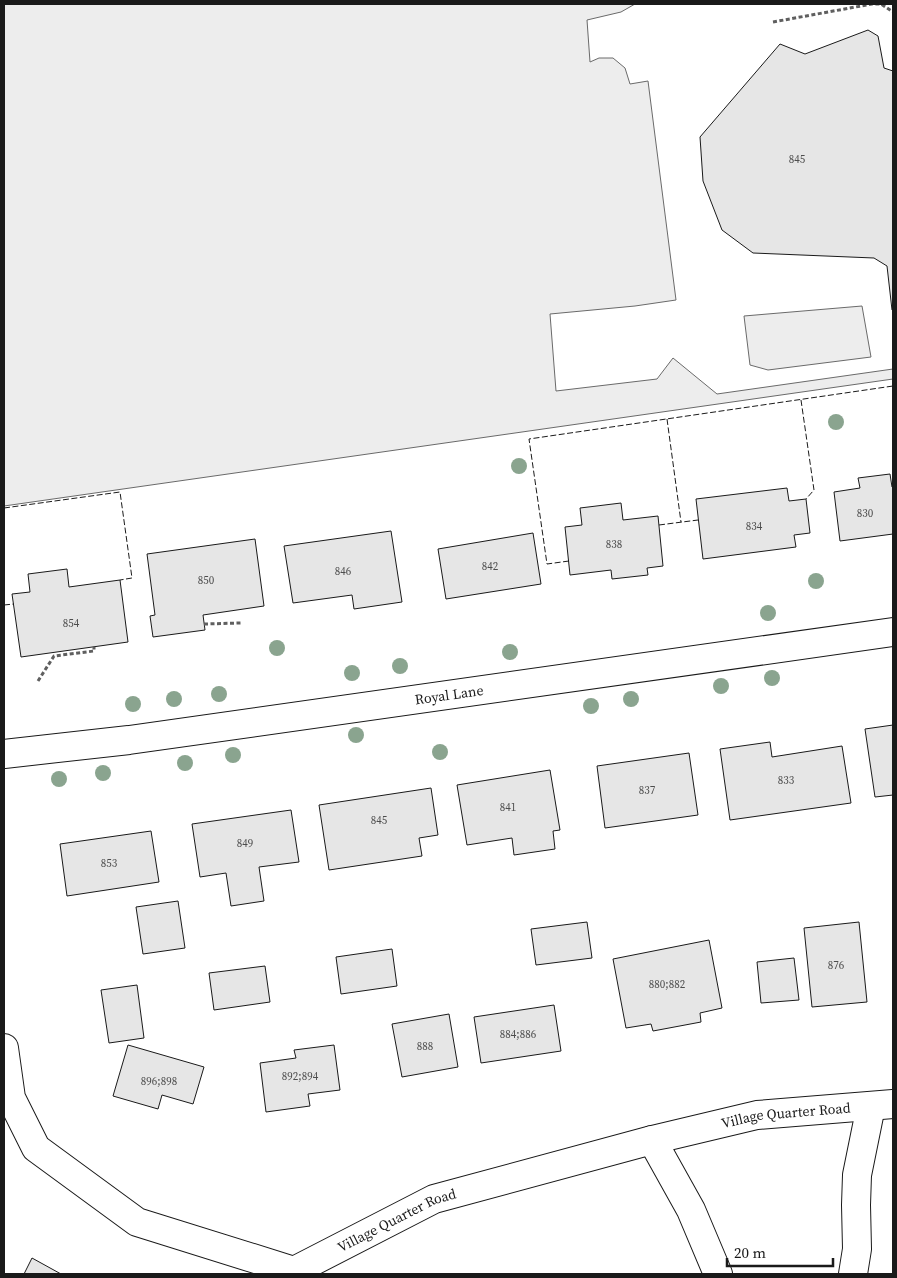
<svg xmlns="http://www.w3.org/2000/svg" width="897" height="1278" font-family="'Source Serif 4',serif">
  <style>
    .built { fill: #ededed; stroke: #6a6a6a }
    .building { fill: #e6e6e6; stroke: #1a1a1a }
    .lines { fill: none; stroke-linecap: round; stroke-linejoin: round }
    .minor-casing { stroke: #1a1a1a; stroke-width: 30 }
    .path { stroke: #5f5f5f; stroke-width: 3; stroke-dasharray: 4 2.5; stroke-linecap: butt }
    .minor { stroke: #fff; stroke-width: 28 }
    .fence { stroke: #1a1a1a; stroke-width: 1; stroke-dasharray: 6 2.5; stroke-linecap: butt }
    .tree { fill: #8aa48f }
    .labels { text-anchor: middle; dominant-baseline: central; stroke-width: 4; stroke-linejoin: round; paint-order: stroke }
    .number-label { font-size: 11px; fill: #4d4d4d }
    .street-label { font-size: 14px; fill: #1a1a1a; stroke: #fff }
  </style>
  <rect width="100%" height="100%" fill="#fff"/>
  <path class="built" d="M 4,4 L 635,4 L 621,12 L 587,20 L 590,62 L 599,58 L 613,58 L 625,68 L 630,84 L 648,81 L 676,300 L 635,306 L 550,314 L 556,391 L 657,379 L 673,358 L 717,394 L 893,369 L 893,379 L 4,506 Z
    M 862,306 L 871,357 L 768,370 L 750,365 L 744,316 Z"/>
  <path class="building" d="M 868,30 L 878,36 L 884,68 L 893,71 L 893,309 L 892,310 L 887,266 L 874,258 L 753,253 L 722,230 L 703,181 L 700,137 L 780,44 L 805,54 Z
    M 890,474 L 892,487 L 893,486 L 893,534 L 840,541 L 834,492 L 860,488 L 858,478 Z
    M 787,488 L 789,501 L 806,499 L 810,533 L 794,535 L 796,547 L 703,559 L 696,499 Z
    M 621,503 L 623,520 L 658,516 L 663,566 L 647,568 L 648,575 L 612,579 L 611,570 L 570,575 L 565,527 L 582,525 L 580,508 Z
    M 391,531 L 402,602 L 354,609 L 352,595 L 293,603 L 284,546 Z
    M 533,533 L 541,584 L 446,599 L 438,549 Z
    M 255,539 L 264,606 L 203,615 L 205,630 L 153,637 L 150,616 L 155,615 L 147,554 Z
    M 67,569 L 69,587 L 120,580 L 128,642 L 21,657 L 12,594 L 30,592 L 28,574 Z
    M 893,725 L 893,795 L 875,797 L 865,729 Z
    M 770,742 L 772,757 L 842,746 L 851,803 L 730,820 L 720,749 Z
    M 689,753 L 698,815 L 605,828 L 597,766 Z
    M 550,770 L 560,830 L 553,831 L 555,849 L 514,855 L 512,838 L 467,845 L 457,785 Z
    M 431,788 L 438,835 L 419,838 L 422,856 L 329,870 L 319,805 Z
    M 291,810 L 299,862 L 259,867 L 264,901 L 231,906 L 226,873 L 200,877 L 192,824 Z
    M 151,831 L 159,882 L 67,896 L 60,844 Z
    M 178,901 L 185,948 L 143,954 L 136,907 Z
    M 587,922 L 592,958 L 536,965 L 531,929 Z
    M 859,922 L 867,1002 L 812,1007 L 804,928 Z
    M 709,940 L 722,1008 L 700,1013 L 701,1022 L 653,1031 L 651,1024 L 626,1028 L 613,959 Z
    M 392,949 L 397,986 L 341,994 L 336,957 Z
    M 794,958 L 799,1000 L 761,1003 L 757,962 Z
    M 265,966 L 270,1002 L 214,1010 L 209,973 Z
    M 137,985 L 144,1038 L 109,1043 L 101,990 Z
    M 554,1005 L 561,1051 L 481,1063 L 474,1017 Z
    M 449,1014 L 458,1067 L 402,1077 L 392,1024 Z
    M 128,1045 L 204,1067 L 193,1104 L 162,1095 L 158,1109 L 113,1096 Z
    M 334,1045 L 340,1090 L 308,1094 L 310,1106 L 266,1112 L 260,1063 L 296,1058 L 294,1050 Z
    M 32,1258 L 61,1274 L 24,1274 Z"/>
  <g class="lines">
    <defs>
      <g id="minor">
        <path id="s1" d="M 4,754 L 129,740 L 893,632"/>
        <path id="s2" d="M 4,1048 L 11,1098 L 36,1148 L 137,1222 L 294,1271 L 434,1199 L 652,1140 L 757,1115 L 893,1104"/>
        <path d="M 652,1140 L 691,1210 L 718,1274"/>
        <path d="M 853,1274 L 857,1249 L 856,1205 L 857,1175 L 871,1106"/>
      </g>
    </defs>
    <use href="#minor" class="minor-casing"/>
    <path class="path" d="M 773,22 L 872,4 L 881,4 L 893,12
      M 204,624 L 241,623
      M 38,681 L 54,656 L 94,651 L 94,647"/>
    <use href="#minor" class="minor"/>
    <path class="fence" d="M 801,400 L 814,490 L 806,499
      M 667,419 L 681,522
      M 4,508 L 120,492 L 132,578 L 120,580
      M 659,525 L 698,520
      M 569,561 L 547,564 L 529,439 L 893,386
      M 4,605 L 14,604"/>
  </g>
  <g class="tree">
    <circle cx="836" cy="422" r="8"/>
    <circle cx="519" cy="466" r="8"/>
    <circle cx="816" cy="581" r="8"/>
    <circle cx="768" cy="613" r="8"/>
    <circle cx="277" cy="648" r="8"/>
    <circle cx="510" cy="652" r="8"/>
    <circle cx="400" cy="666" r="8"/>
    <circle cx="352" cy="673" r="8"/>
    <circle cx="772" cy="678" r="8"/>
    <circle cx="721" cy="686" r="8"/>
    <circle cx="219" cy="694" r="8"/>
    <circle cx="174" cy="699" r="8"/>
    <circle cx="631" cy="699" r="8"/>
    <circle cx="133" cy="704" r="8"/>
    <circle cx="591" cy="706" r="8"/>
    <circle cx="356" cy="735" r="8"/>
    <circle cx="440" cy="752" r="8"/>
    <circle cx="233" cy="755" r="8"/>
    <circle cx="185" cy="763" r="8"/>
    <circle cx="103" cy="773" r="8"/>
    <circle cx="59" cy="779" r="8"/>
  </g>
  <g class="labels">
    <g class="number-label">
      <text x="797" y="159">845</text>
      <text x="865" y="513">830</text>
      <text x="754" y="526">834</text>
      <text x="614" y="544">838</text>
      <text x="490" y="566">842</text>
      <text x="343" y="571">846</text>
      <text x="206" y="580">850</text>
      <text x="71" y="623">854</text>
      <text x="786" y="780">833</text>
      <text x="647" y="790">837</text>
      <text x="508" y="807">841</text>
      <text x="379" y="820">845</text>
      <text x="245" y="843">849</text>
      <text x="109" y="863">853</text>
      <text x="836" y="965">876</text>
      <text x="667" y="984">880;882</text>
      <text x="518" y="1034">884;886</text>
      <text x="425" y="1046">888</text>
      <text x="300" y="1076">892;894</text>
      <text x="159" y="1081">896;898</text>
    </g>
    <g class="street-label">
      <text stroke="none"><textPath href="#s1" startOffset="449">Royal Lane</textPath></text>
      <text stroke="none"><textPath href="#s2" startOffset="916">Village Quarter Road</textPath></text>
      <text stroke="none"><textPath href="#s2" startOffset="511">Village Quarter Road</textPath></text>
    </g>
  </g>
  <rect width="897" height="1278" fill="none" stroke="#1a1a1a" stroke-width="10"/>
  <path d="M727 1258v8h106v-8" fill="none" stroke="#1a1a1a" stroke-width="2.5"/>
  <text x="734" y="1258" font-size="15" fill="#1a1a1a" stroke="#ffffff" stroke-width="4" paint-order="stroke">20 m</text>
</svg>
